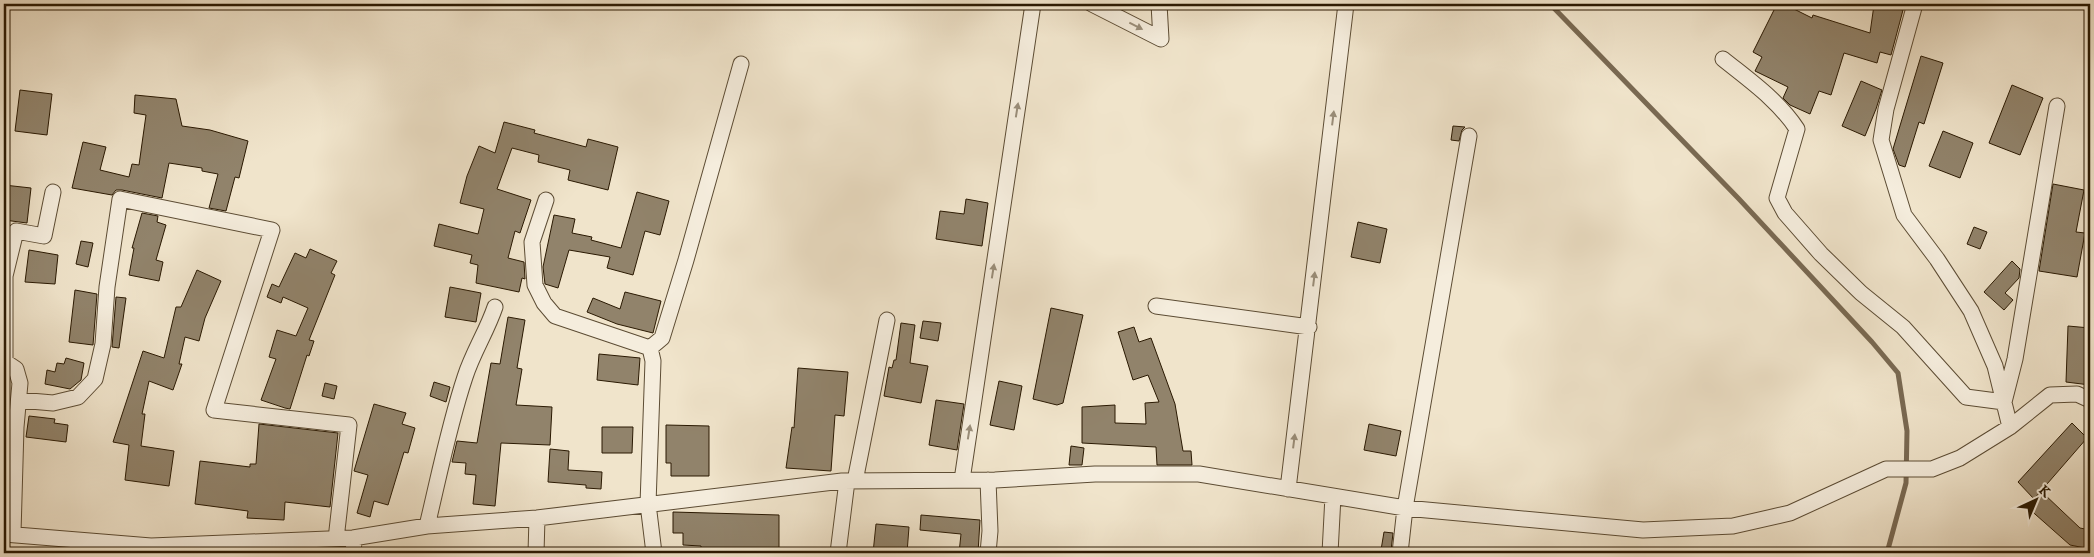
<svg xmlns="http://www.w3.org/2000/svg" width="2094" height="557" font-family="'IM FELL English',serif">
  <style>
    .lines { fill: none; stroke-linecap: round; stroke-linejoin: round }
    .stream { stroke: #796952; stroke-width: 5 }
    .building { fill: #91836b; stroke: #2a1902 }
    .street-casing { stroke: #5c4c34; stroke-width: 17 }
    .street { stroke: #f5eddd; stroke-width: 15 }
    .oneway { fill: #9a8e7a }
  </style>
  <rect width="100%" height="100%" fill="#f0e4cb"/>
  <filter id="stains"><feTurbulence type="fractalNoise" baseFrequency=".004" numOctaves="4"/><feColorMatrix values="0 0 0 0 .2 0 0 0 0 .09 0 0 0 0 .02 0 0 0 .5 -.17"/></filter>
  <radialGradient id="worn" r=".72"><stop offset=".6" stop-color="#630" stop-opacity="0"/><stop offset="1" stop-color="#630" stop-opacity=".3"/></radialGradient>
  <g class="lines">
    <path class="stream" d="M 1550,4 L 1739,199 L 1872,342 L 1898,373 L 1907,431 L 1906,483 L 1887,553"/>
  </g>
  <path class="building" d="M 1777,4 L 1784,4 L 1812,18 L 1813,15 L 1870,33 L 1874,5 L 1903,10 L 1891,55 L 1880,52 L 1877,63 L 1844,53 L 1831,95 L 1819,91 L 1810,114 L 1790,105 L 1783,98 L 1788,87 L 1755,71 L 1762,57 L 1753,52 Z
    M 1921,56 L 1943,63 L 1924,124 L 1919,122 L 1905,167 L 1899,165 L 1893,149 Z
    M 1861,81 L 1882,90 L 1876,109 L 1865,136 L 1842,126 Z
    M 2012,85 L 2043,98 L 2020,155 L 1989,143 Z
    M 20,90 L 52,94 L 47,135 L 15,131 Z
    M 135,95 L 176,99 L 182,126 L 210,130 L 248,141 L 239,178 L 235,177 L 226,211 L 209,208 L 218,174 L 202,171 L 202,168 L 169,163 L 162,198 L 122,190 L 116,190 L 112,195 L 72,188 L 83,142 L 106,147 L 100,170 L 129,177 L 132,164 L 139,165 L 146,115 L 134,113 Z
    M 504,122 L 535,130 L 534,133 L 586,147 L 588,139 L 618,147 L 608,190 L 568,180 L 570,170 L 538,162 L 539,155 L 512,148 L 497,189 L 531,200 L 520,233 L 515,231 L 508,258 L 524,262 L 525,279 L 522,278 L 519,292 L 476,283 L 478,265 L 470,263 L 472,255 L 434,246 L 439,224 L 478,234 L 484,209 L 460,203 L 467,176 L 479,146 L 495,153 Z
    M 1453,126 L 1465,127 L 1462,130 L 1459,141 L 1451,140 Z
    M 1943,131 L 1973,143 L 1960,178 L 1929,166 Z
    M 2053,184 L 2084,190 L 2076,232 L 2085,233 L 2077,277 L 2039,271 Z
    M 4,185 L 31,188 L 27,223 L 4,220 Z
    M 637,192 L 669,201 L 660,235 L 645,231 L 633,275 L 607,268 L 610,257 L 569,250 L 558,288 L 545,284 L 543,267 L 554,215 L 575,219 L 572,233 L 592,237 L 591,240 L 621,248 Z
    M 966,199 L 988,203 L 982,246 L 936,239 L 940,211 L 964,214 Z
    M 142,213 L 158,216 L 157,222 L 166,225 L 156,260 L 163,262 L 159,281 L 129,275 L 134,248 L 132,248 Z
    M 1358,222 L 1387,229 L 1380,263 L 1351,257 Z
    M 1974,227 L 1987,232 L 1980,249 L 1967,244 Z
    M 81,241 L 93,243 L 88,267 L 76,264 Z
    M 310,249 L 337,261 L 331,273 L 335,275 L 309,340 L 314,341 L 309,356 L 307,355 L 290,409 L 285,408 L 261,400 L 276,359 L 269,357 L 277,330 L 296,336 L 308,308 L 283,297 L 281,303 L 267,297 L 272,284 L 279,287 L 295,253 L 306,258 Z
    M 29,250 L 58,255 L 55,284 L 25,282 Z
    M 2012,261 L 2020,269 L 2019,278 L 2005,293 L 2013,300 L 2004,310 L 1984,292 Z
    M 197,270 L 221,281 L 205,318 L 199,341 L 185,337 L 179,364 L 182,364 L 173,390 L 149,381 L 142,414 L 145,414 L 141,446 L 174,451 L 169,486 L 125,480 L 129,445 L 113,442 L 143,351 L 164,358 L 176,307 L 181,307 Z
    M 450,287 L 481,293 L 476,322 L 445,317 Z
    M 75,290 L 97,294 L 93,345 L 69,342 Z
    M 625,292 L 661,301 L 653,333 L 617,324 L 587,312 L 593,298 L 620,309 Z
    M 116,297 L 126,298 L 119,348 L 112,347 Z
    M 1051,308 L 1083,315 L 1063,403 L 1057,405 L 1033,399 Z
    M 508,317 L 525,320 L 517,368 L 522,369 L 516,405 L 552,407 L 550,445 L 501,443 L 495,506 L 473,504 L 476,475 L 465,474 L 466,463 L 452,462 L 457,441 L 477,443 L 491,363 L 500,364 Z
    M 923,321 L 941,323 L 938,341 L 920,338 Z
    M 901,323 L 915,325 L 910,363 L 928,366 L 921,403 L 884,396 L 889,367 L 892,368 L 894,360 L 896,360 Z
    M 2068,326 L 2090,328 L 2090,385 L 2066,382 Z
    M 1134,327 L 1139,342 L 1151,338 L 1175,404 L 1183,451 L 1191,451 L 1192,465 L 1157,465 L 1156,447 L 1082,443 L 1082,407 L 1115,405 L 1115,423 L 1146,424 L 1145,403 L 1159,402 L 1148,375 L 1133,380 L 1118,332 Z
    M 599,354 L 640,358 L 638,385 L 597,380 Z
    M 66,358 L 84,363 L 81,380 L 70,389 L 45,384 L 47,370 L 55,372 L 57,363 L 64,364 Z
    M 798,368 L 848,372 L 844,416 L 835,415 L 831,471 L 786,468 L 792,427 L 794,428 Z
    M 999,381 L 1022,386 L 1014,430 L 990,425 Z
    M 434,382 L 450,387 L 446,402 L 430,396 Z
    M 325,383 L 337,386 L 334,399 L 322,396 Z
    M 936,400 L 964,404 L 957,450 L 929,445 Z
    M 374,404 L 406,413 L 402,424 L 415,428 L 408,453 L 404,452 L 388,505 L 374,501 L 370,517 L 357,513 L 368,475 L 354,471 Z
    M 29,416 L 55,419 L 54,423 L 68,425 L 66,442 L 26,437 Z
    M 2072,423 L 2087,438 L 2034,499 L 2018,482 Z
    M 259,424 L 338,433 L 330,507 L 285,502 L 284,520 L 247,518 L 248,511 L 195,504 L 200,461 L 250,467 L 250,464 L 256,464 Z
    M 1369,424 L 1401,431 L 1396,456 L 1364,450 Z
    M 666,425 L 709,426 L 709,476 L 671,476 L 671,463 L 666,463 Z
    M 602,427 L 633,427 L 632,453 L 602,453 Z
    M 1071,446 L 1084,448 L 1082,465 L 1069,465 Z
    M 550,449 L 569,451 L 568,470 L 602,472 L 601,489 L 586,488 L 586,485 L 548,482 Z
    M 2043,493 L 2080,528 L 2090,530 L 2090,549 L 2070,545 L 2027,507 Z
    M 673,512 L 779,515 L 779,548 L 767,548 L 767,553 L 701,553 L 701,546 L 683,545 L 683,533 L 673,533 Z
    M 921,515 L 980,520 L 978,553 L 959,553 L 961,534 L 920,530 Z
    M 876,524 L 909,527 L 907,553 L 873,553 Z
    M 1384,532 L 1393,533 L 1391,551 L 1381,550 Z"/>
  <g class="lines">
    <defs>
      <path id="street" d="M 1092,4 L 1161,39 L 1159,4
        M 1915,4 L 1886,109 L 1881,140 L 1904,215 L 1937,259 L 1971,311 L 1995,366 L 2010,427
        M 1723,59 C 1749,80 1778,100 1797,129 L 1777,198 L 1785,213 L 1821,254 L 1861,293 L 1903,327 L 1966,397 L 2004,402 L 2015,359 L 2057,106
        M 546,200 L 532,242 L 535,285 L 544,303 L 555,316 L 650,348 L 653,361 L 648,504 L 654,553
        M 1156,306 L 1309,327
        M 650,348 L 662,338 L 686,260 L 741,64
        M 4,361 L 16,369 L 20,383 L 16,427 L 13,533
        M 5,361 L 5,276 L 16,231 L 44,236 L 53,192
        M 19,400 L 53,403 L 78,397 L 95,379 L 103,344 L 107,287 L 120,199 L 272,230 L 214,410 L 349,425 L 336,539
        M 962,480 L 1033,4
        M 855,481 L 887,320
        M 1288,489 L 1346,4
        M 427,526 C 439,476 449,425 465,377 C 473,352 487,331 495,307
        M 4,534 L 151,546 L 155,553
        M 353,538 L 354,553
        M 151,546 L 353,538 L 427,526 L 537,518 L 842,481 L 995,480 L 1095,474 L 1199,474 L 1405,508 L 1643,530 L 1733,526 L 1790,513 L 1886,469 L 1932,469 L 1960,458 L 2010,427 L 2050,395 L 2077,394 L 2090,400
        M 536,553 L 537,518
        M 838,553 L 847,481
        M 988,553 L 990,531 L 988,480
        M 1330,553 L 1333,496
        M 1400,553 L 1405,508 L 1469,136"/>
    </defs>
    <use href="#street" class="street-casing"/>
    <use href="#street" class="street"/>
  </g>
  <defs><path id="oneway-solid" d="M-6-.8H1V-3.2L6.5 0L1 3.2V.8H-6Z" transform="scale(1.25)"/></defs>
  <g class="oneway">
    <use href="#oneway-solid" transform="translate(1136 26) rotate(27)"/>
    <use href="#oneway-solid" transform="translate(1017 110) rotate(-81)"/>
    <use href="#oneway-solid" transform="translate(1333 118) rotate(-83)"/>
    <use href="#oneway-solid" transform="translate(993 271) rotate(-81)"/>
    <use href="#oneway-solid" transform="translate(1314 279) rotate(-83)"/>
    <use href="#oneway-solid" transform="translate(969 432) rotate(-81)"/>
    <use href="#oneway-solid" transform="translate(1294 441) rotate(-83)"/>
  </g>
  <rect width="2094" height="557" fill="none" stroke="#f0e4cb" stroke-width="20"/>
  <rect x="5" y="5" width="2084" height="547" fill="none" stroke="#2a1902" stroke-width="2.5"/>
  <rect x="10" y="10" width="2074" height="537" fill="none" stroke="#2a1902"/>
  <g transform="translate(2036 500) rotate(44)" stroke="#f5eddd" stroke-width="4" paint-order="stroke">
  <path d="M0-4L9 19L0 12L-9 19Z" fill="#2a1902"/>
  <text y="-8" font-size="14" font-weight="bold" text-anchor="middle" fill="#2a1902">K</text>
  </g>
  <rect width="100%" height="100%" filter="url(#stains)"/>
  <rect width="100%" height="100%" fill="url(#worn)"/>
</svg>
